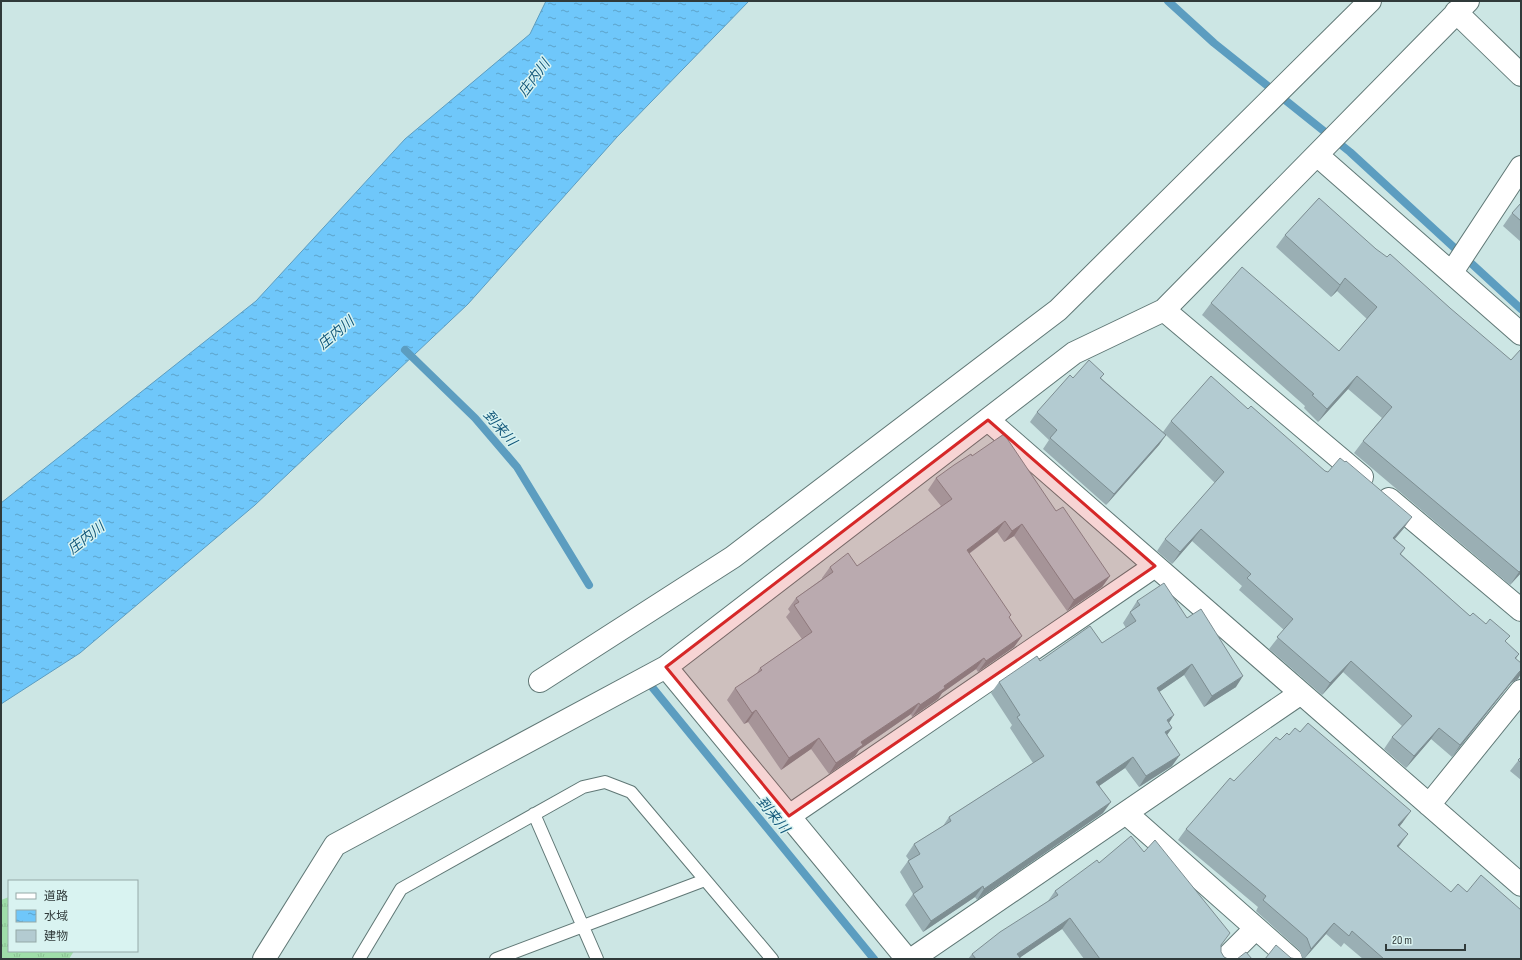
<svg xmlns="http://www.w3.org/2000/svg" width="1522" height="960" font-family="'Sofia Sans Condensed','Noto Sans JP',sans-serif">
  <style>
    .grass { fill: url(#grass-tufts) }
    .water { fill: url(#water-ripples); stroke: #5c9dc0 }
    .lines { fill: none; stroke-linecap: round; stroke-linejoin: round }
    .stream { stroke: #5c9dc0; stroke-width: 8 }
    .service-casing { stroke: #607876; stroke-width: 14 }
    .minor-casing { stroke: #607876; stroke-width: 24 }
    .service { stroke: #fff; stroke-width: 12 }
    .minor { stroke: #fff; stroke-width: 22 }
    .wall { fill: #9aafb4 }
    .shaded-wall { fill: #7d8e92 }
    .building { fill: #b3cbd1; stroke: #7d8e92 }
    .marked { fill: #d62828; fill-opacity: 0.2; stroke: #d62828; stroke-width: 3; stroke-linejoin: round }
    .labels { text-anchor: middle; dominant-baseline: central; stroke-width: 3; stroke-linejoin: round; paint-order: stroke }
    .water-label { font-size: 14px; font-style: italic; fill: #14597b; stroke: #d9f3f1 }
  </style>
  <defs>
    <pattern id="grass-tufts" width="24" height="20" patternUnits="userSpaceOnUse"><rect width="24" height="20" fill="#9fdea9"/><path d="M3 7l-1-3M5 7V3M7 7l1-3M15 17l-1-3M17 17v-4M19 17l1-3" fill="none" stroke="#89bf92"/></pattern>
    <pattern id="water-ripples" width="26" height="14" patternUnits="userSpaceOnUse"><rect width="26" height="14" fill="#6fc7fa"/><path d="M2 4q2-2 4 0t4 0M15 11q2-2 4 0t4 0" fill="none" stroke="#5ca3cb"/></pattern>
  </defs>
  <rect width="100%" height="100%" fill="#cce6e4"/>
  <path class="grass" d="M 9,897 L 9,951 L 74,951 L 69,959 L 1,959 L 1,900 Z"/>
  <path class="water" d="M 546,1 L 749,1 L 617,137 L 468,304 L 255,505 L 80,653 L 1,704 L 1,503 L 256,301 L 405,139 L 530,34 Z"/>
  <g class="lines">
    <path class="stream" d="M 1168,1 L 1214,43 L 1350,152 L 1521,309
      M 405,350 L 475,418 L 517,467 L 589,585
      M 652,687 L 874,959"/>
    <defs>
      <path id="service" d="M 534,814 L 597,959
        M 359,959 L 401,889 L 583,787 L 605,782 L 631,792 L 772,959
        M 496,959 L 705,880"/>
      <path id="minor" d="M 1456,12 L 1521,75
        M 1317,155 L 1521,334
        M 1452,272 L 1521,167
        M 1164,310 L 1362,477
        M 988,420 L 1521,885
        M 1389,499 L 1521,610
        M 540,681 L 733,557 L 1058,310 L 1370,1
        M 1429,805 L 1521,691
        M 1126,813 L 1291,959
        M 789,816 L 1155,566
        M 264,959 L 335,845 L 666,667
        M 907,959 L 666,667 L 1074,353 L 1164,310 L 1468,1
        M 912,959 L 1301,693
        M 1225,959 L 1256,928"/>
    </defs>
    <use href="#service" class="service-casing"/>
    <use href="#minor" class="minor-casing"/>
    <use href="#service" class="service"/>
    <use href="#minor" class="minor"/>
  </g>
  <path class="wall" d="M 1319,198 L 1521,573 L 1510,585 L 1354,453 L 1363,441 L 1382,418 L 1348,389 L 1318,422 L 1304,408 L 1305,406 L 1202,315 L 1211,303 L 1339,351 L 1367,319 L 1337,291 L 1331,297 L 1276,247 L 1285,235 Z
    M 1521,203 L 1521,242 L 1503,226 L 1512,213 Z
    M 1104,374 L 1101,378 L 1163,432 L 1171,421 L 1248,409 L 1325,471 L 1404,528 L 1395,539 L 1405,548 L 1401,554 L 1470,616 L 1505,642 L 1519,654 L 1516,659 L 1518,679 L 1511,683 L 1452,757 L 1431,739 L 1406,768 L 1384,749 L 1392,737 L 1402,726 L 1343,672 L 1322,695 L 1269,649 L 1284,630 L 1239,590 L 1242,586 L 1192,541 L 1172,564 L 1157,551 L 1165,539 L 1215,483 L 1166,435 L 1159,445 L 1106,505 L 1043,449 L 1049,440 L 1030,422 L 1037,412 L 1073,378 Z
    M 972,456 L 1056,511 L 1110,576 L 1102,587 L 1067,611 L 1014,536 L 1004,542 L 997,532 L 969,554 L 1009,617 L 1022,636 L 1014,647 L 978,672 L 976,669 L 942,693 L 938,699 L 912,717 L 911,714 L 859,750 L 855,756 L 829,774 L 811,749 L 781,770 L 748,722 L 744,724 L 727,700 L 735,688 L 757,673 L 760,668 L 802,639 L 786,617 L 790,612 L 788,609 L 796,598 L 822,579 L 822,578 L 830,567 L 857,566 L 941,506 L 928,490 L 936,478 Z
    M 1137,601 L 1187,618 L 1236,687 L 1204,707 L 1184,675 L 1159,692 L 1169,723 L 1172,728 L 1167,735 L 1172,766 L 1139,787 L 1125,768 L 1099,786 L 1103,813 L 977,900 L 975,897 L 923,932 L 905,905 L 913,894 L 900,872 L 908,861 L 909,860 L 906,856 L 914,844 L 943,826 L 949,817 L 1033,763 L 1010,728 L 1012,725 L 991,693 L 999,682 L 1040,661 L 1102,643 L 1126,628 L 1123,623 Z
    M 1280,740 L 1403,822 L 1400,826 L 1399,847 L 1521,959 L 1363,959 L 1344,943 L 1341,947 L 1326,934 L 1304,959 L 1303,959 L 1299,950 L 1256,911 L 1258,907 L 1178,840 L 1186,829 L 1234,781 Z
    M 1521,757 L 1521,780 L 1510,771 Z
    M 1099,863 L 1221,946 L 1221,952 L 1224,957 L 1228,959 L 1084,959 L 1062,929 L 1020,957 L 1021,959 L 968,959 L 972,954 L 1048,901 L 1055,891 Z"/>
  <path class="shaded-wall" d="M 1345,278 L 1337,291 L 1331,297 L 1340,285 Z
    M 1357,376 L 1348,389 L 1318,422 L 1327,409 Z
    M 1166,435 L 1159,445 L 1106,505 L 1114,494 Z
    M 1412,517 L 1404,528 L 1385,550 L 1393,538 Z
    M 1005,521 L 997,532 L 959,561 L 967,550 Z
    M 1022,524 L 1014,536 L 1004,542 L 1012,531 Z
    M 1201,529 L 1192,541 L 1172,564 L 1180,552 Z
    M 1521,570 L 1521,573 L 1510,585 L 1519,572 Z
    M 1110,576 L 1102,587 L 1067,611 L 1074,600 Z
    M 1022,636 L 1014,647 L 978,672 L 986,661 Z
    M 984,658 L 976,669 L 942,693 L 938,699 L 912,717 L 920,705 L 944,686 Z
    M 1351,661 L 1343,672 L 1322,695 L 1330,683 Z
    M 1192,664 L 1184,675 L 1149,699 L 1157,688 Z
    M 1521,670 L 1521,674 L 1518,679 L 1511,683 L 1452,757 L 1460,745 L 1519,672 Z
    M 1243,676 L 1236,687 L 1204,707 L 1212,696 Z
    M 919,703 L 911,714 L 859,750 L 855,756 L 829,774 L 836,763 L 861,742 Z
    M 756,710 L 748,722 L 744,724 L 752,713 Z
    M 1174,715 L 1167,726 L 1167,720 Z
    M 1172,728 L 1164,739 L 1165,732 Z
    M 1439,728 L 1431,739 L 1406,768 L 1414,756 Z
    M 819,738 L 811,749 L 781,770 L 789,758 Z
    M 1180,755 L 1172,766 L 1139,787 L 1146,776 Z
    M 1133,757 L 1125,768 L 1089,793 L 1096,782 Z
    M 1111,802 L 1103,813 L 977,900 L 984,889 Z
    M 1411,811 L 1403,822 L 1391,836 L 1398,825 Z
    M 1408,834 L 1400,845 L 1390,857 L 1397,846 Z
    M 983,886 L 975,897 L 923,932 L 931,921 Z
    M 1070,918 L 1062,929 L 1018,959 L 1017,954 Z
    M 1334,923 L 1326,934 L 1304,959 L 1311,949 Z"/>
  <path class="building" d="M 1319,198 L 1376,249 L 1387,257 L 1390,254 L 1450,308 L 1511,360 L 1521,349 L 1521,570 L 1519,572 L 1363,441 L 1392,407 L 1357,376 L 1327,409 L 1312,395 L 1314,394 L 1211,303 L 1242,267 L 1339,351 L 1377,307 L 1345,278 L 1340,285 L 1285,235 Z
    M 1521,203 L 1521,221 L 1512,213 Z
    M 1089,360 L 1104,374 L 1100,378 L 1166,435 L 1114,494 L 1050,438 L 1057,430 L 1037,412 L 1070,375 L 1073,378 Z
    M 1211,376 L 1248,409 L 1251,406 L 1325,471 L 1328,472 L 1340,458 L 1345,462 L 1346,461 L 1412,517 L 1393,538 L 1405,548 L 1400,554 L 1470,616 L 1473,613 L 1486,624 L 1490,619 L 1510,636 L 1505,641 L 1519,654 L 1515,658 L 1521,663 L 1521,670 L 1519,672 L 1460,745 L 1439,728 L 1414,756 L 1392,737 L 1412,716 L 1351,661 L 1330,683 L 1277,637 L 1293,619 L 1247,578 L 1251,574 L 1201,529 L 1180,552 L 1165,539 L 1224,472 L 1171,421 Z
    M 1004,434 L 1056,511 L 1063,507 L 1110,576 L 1074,600 L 1022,524 L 1012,531 L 1005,521 L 967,550 L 1011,615 L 1009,617 L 1022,636 L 986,661 L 984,658 L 944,686 L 945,688 L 920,705 L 919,703 L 861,742 L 863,745 L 836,763 L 819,738 L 789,758 L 756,710 L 752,713 L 735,688 L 762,670 L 760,668 L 812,632 L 794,605 L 799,602 L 796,598 L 833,572 L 830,567 L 848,553 L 857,566 L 952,499 L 936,478 L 954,465 L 971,454 L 972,456 Z
    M 1164,583 L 1187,618 L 1201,609 L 1243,676 L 1212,696 L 1192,664 L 1157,688 L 1174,715 L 1167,720 L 1172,728 L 1165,732 L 1180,755 L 1146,776 L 1133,757 L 1096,782 L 1111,802 L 984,889 L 983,886 L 931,921 L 913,894 L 923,887 L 908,861 L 920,854 L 914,844 L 951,821 L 949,817 L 1044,756 L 1017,717 L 1020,715 L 999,682 L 1037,656 L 1040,661 L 1090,626 L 1102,643 L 1136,621 L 1130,612 L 1140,605 L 1137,601 Z
    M 1308,723 L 1411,811 L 1398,825 L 1408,834 L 1397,846 L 1451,892 L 1458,884 L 1467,892 L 1481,875 L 1521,910 L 1521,959 L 1384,959 L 1352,931 L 1349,936 L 1334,923 L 1311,949 L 1307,938 L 1263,900 L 1266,896 L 1186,829 L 1230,778 L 1234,781 L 1276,737 L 1280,740 L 1287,733 L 1289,735 L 1295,728 L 1300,732 Z
    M 1521,757 L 1521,763 L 1518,760 Z
    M 1131,836 L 1144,852 L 1155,840 L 1230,933 L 1221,945 L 1221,952 L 1224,957 L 1228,959 L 1100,959 L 1070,918 L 1017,954 L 1021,959 L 976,959 L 972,954 L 1000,932 L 1058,895 L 1055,891 L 1097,860 L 1099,863 Z
    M 1276,945 L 1291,958 L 1297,959 L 1265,959 Z
    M 1246,952 L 1252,959 L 1237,959 Z"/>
  <path class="marked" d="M 988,420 L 1155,566 L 789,816 L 666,667 Z"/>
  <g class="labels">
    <g class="water-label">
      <text transform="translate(534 78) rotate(-53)">庄内川</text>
      <text transform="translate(336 333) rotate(-40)">庄内川</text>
      <text transform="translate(500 428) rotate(49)">到来川</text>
      <text transform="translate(86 538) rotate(-38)">庄内川</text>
      <text transform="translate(773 815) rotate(51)">到来川</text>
    </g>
  </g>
  <rect width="1522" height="960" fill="none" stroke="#303a3a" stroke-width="4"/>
  <rect x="8" y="880" width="130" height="72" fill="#d9f3f1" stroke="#95a9a8"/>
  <rect x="16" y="893" width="20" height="6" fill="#ffffff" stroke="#95a9a8"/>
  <text x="44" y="900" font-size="12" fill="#303a3a">道路</text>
  <rect x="16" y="910" width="20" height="12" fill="url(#water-ripples)" stroke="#95a9a8"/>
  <text x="44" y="920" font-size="12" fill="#303a3a">水域</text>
  <rect x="16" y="930" width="20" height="12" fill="#b3cbd1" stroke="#95a9a8"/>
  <text x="44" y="940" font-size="12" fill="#303a3a">建物</text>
  <path d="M1386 944v6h79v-6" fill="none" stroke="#303a3a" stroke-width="2"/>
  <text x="1392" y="944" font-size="12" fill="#303a3a" stroke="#d9f3f1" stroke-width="3" paint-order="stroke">20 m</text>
</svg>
